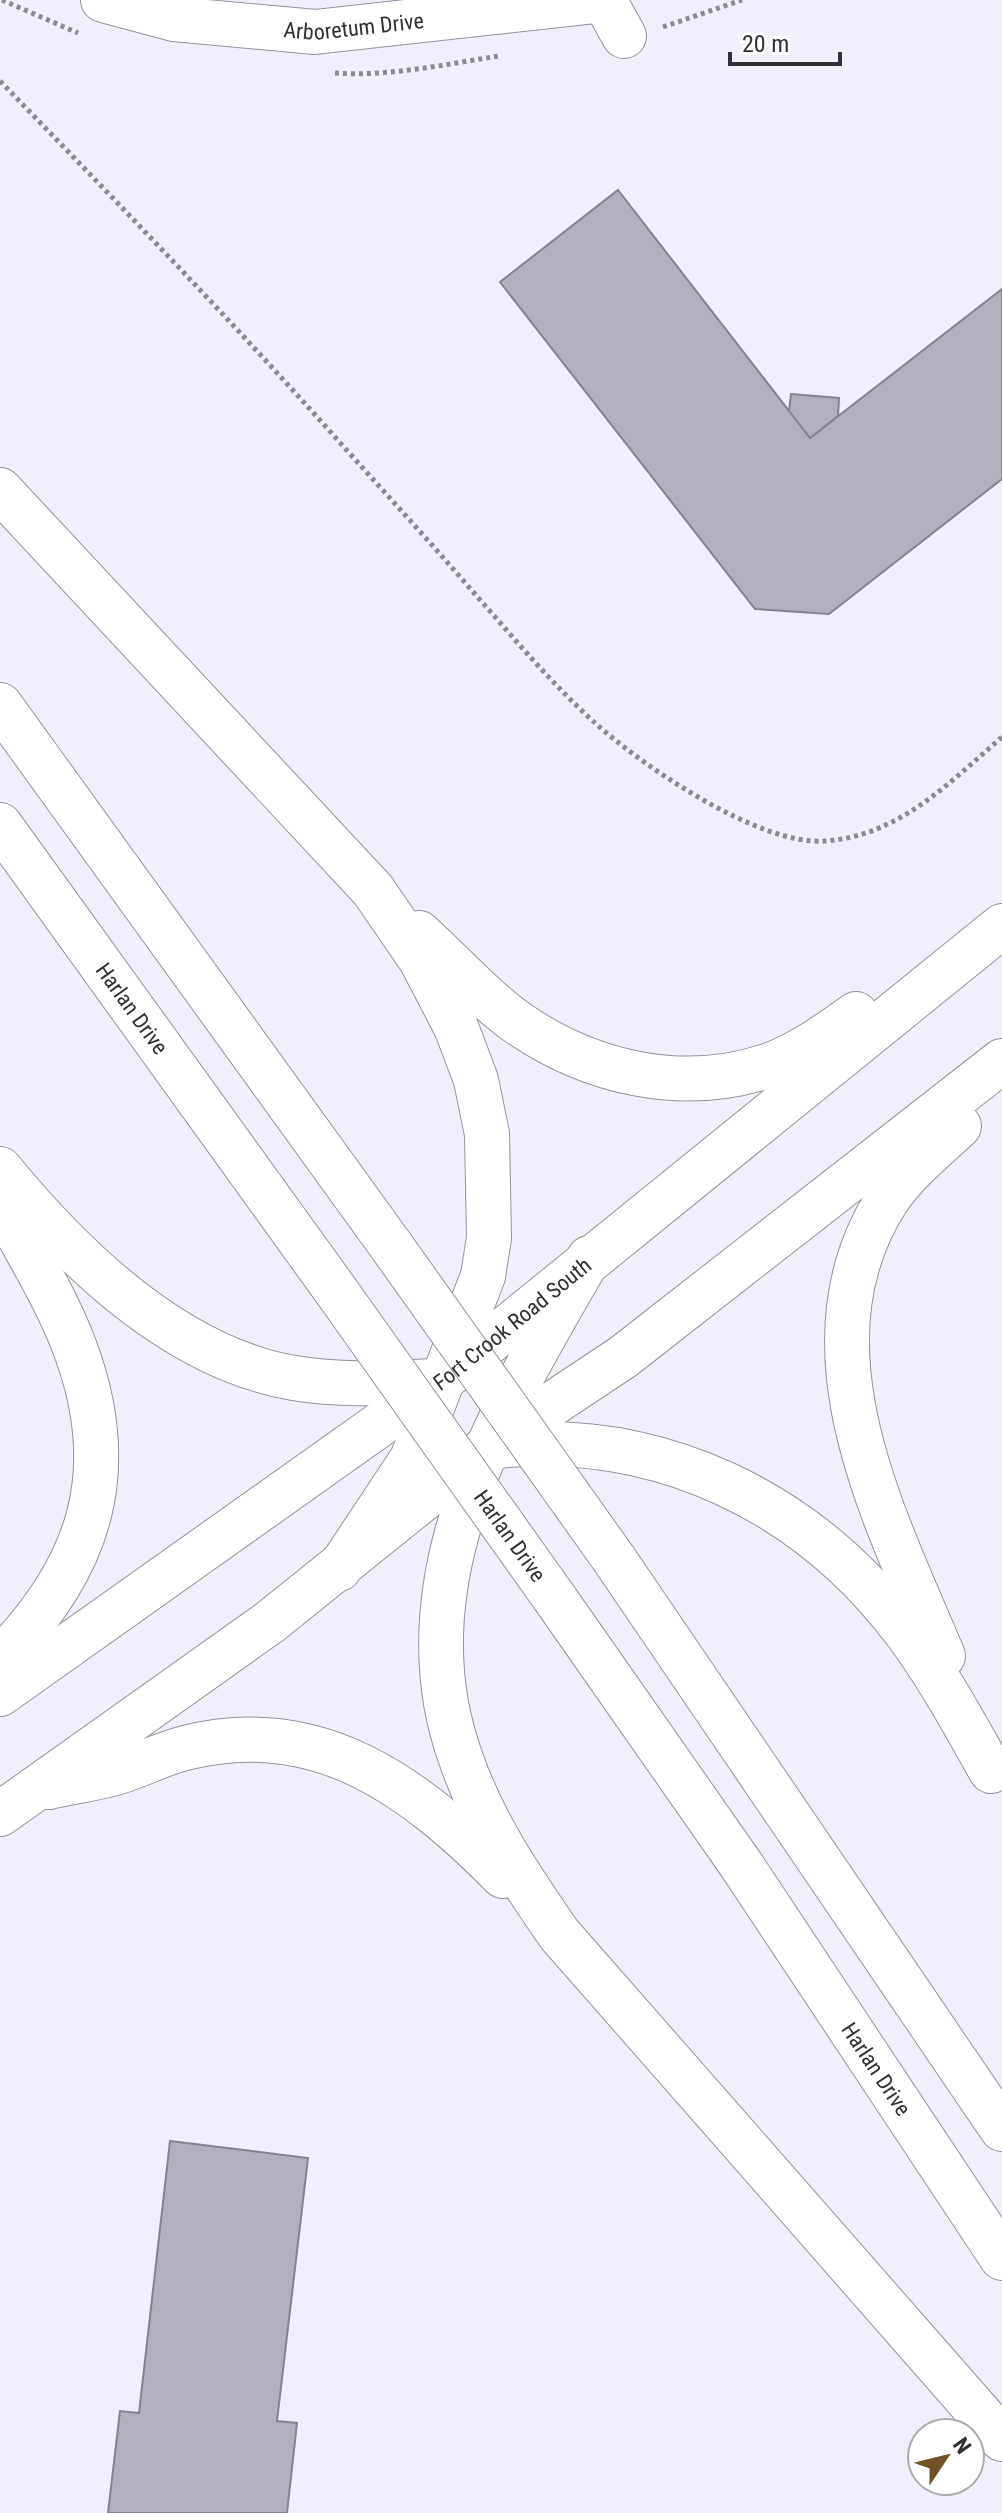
<svg xmlns="http://www.w3.org/2000/svg" width="1002" height="2513" font-family="'Roboto Condensed',sans-serif">
  <style>
    .building { fill: #b1b1bd; stroke: #82838e; stroke-width: 2 }
    .lines { fill: none; stroke-linecap: round; stroke-linejoin: round }
    .minor-casing { stroke: #93939e; stroke-width: 46 }
    .major-casing { stroke: #93939e; stroke-width: 46 }
    .path { stroke: #8a8a92; stroke-width: 5; stroke-dasharray: 4 4; stroke-linecap: butt }
    .minor { stroke: #fff; stroke-width: 44 }
    .major { stroke: #fff; stroke-width: 44 }
    .major-bridge-casing { stroke: #93939e; stroke-width: 46; stroke-linecap: butt }
    .major-bridge { stroke: #fff; stroke-width: 44 }
    .labels { text-anchor: middle; dominant-baseline: central; stroke-width: 8; stroke-linejoin: round; paint-order: stroke }
    .street-label { font-size: 22px; fill: #303035; stroke: #fff }
  </style>
  <rect width="100%" height="100%" fill="#eff0fc"/>
  <path class="building" d="M 618,190 L 810,438 L 1002,289 L 1002,479 L 829,614 L 755,609 L 500,282 Z
    M 791,394 L 839,398 L 838,416 L 810,438 L 789,411 Z
    M 170,2141 L 308,2158 L 277,2421 L 297,2423 L 287,2513 L 108,2513 L 120,2411 L 139,2413 Z"/>
  <g class="lines">
    <defs>
      <g id="minor">
        <path id="s1" d="M 103,0 L 174,19 L 315,32 L 605,0"/>
        <path d="M 604,0 L 624,36"/>
      </g>
      <g id="major">
        <path d="M 0,490 L 373,890 L 421,960 L 456,1027 L 476,1080 L 487,1134 L 489,1238 L 483,1276 L 412,1459 L 339,1569"/>
        <path d="M 0,705 L 392,1247"/>
        <path id="s2" d="M 0,825 L 334,1288"/>
        <path d="M 419,933 C 451,962 483,998 518,1023 C 590,1073 682,1094 767,1066 C 799,1055 828,1034 856,1014"/>
        <path d="M 0,1169 C 73,1258 175,1358 294,1378 C 341,1386 388,1383 435,1381"/>
        <path d="M 0,1201 C 25,1249 56,1297 75,1348 C 121,1471 91,1567 0,1659"/>
        <path d="M 589,1258 C 502,1408 396,1580 461,1759 C 483,1823 521,1879 559,1934 L 1002,2439"/>
        <path d="M 497,1446 C 659,1430 807,1501 905,1631 C 938,1675 964,1723 991,1771"/>
        <path d="M 614,1559 L 1002,2129"/>
        <path id="s3" d="M 556,1600 L 742,1866 L 1002,2258"/>
        <path d="M 943,1656 C 884,1515 794,1346 887,1200 C 906,1172 934,1149 959,1126"/>
        <path id="s4" d="M 0,1694 L 441,1381 L 1002,926"/>
        <path d="M 49,1787 C 71,1782 94,1779 115,1773 C 139,1766 161,1754 185,1748 C 318,1714 415,1787 503,1876"/>
        <path d="M 0,1814 L 270,1622 L 489,1446 L 623,1357 L 1002,1061"/>
      </g>
    </defs>
    <use href="#minor" class="minor-casing"/>
    <use href="#major" class="major-casing"/>
    <path class="path" d="M 2,0 L 78,33
      M 663,27 L 742,0
      M 335,73 C 387,77 447,64 499,56
      M 0,81 C 116,201 232,321 343,446 C 387,495 431,543 474,593 C 513,637 550,682 594,722 C 641,765 759,846 825,841 C 899,836 949,783 1002,737"/>
    <use href="#minor" class="minor"/>
    <use href="#major" class="major"/>
    <defs>
      <g id="major-bridge">
        <path d="M 392,1247 L 614,1559"/>
        <path id="s5" d="M 334,1288 L 556,1600"/>
      </g>
    </defs>
    <use href="#major-bridge" class="major-bridge-casing"/>
    <use href="#major-bridge" class="major-bridge"/>
  </g>
  <g class="labels">
    <g class="street-label">
      <text stroke="none"><textPath href="#s1" startOffset="254">Arboretum Drive</textPath></text>
      <text stroke="none"><textPath href="#s2" startOffset="226">Harlan Drive</textPath></text>
      <text stroke="none"><textPath href="#s4" startOffset="632">Fort Crook Road South</textPath></text>
      <text stroke="none"><textPath href="#s5" startOffset="304">Harlan Drive</textPath></text>
      <text stroke="none"><textPath href="#s3" startOffset="568">Harlan Drive</textPath></text>
    </g>
  </g>
  <g transform="translate(946 2457) rotate(55)"><circle r="38" fill="#ffffff" stroke="#acacae" stroke-width="2"/>
  <path d="M0-6L14 30L0 20L-14 30Z" fill="#6f5225"/>
  <text y="-12" font-size="22" font-weight="bold" text-anchor="middle" fill="#303035">N</text>
  </g>
  <path d="M730 52v12h110v-12" fill="none" stroke="#303035" stroke-width="4"/>
  <text x="742" y="52" font-size="24" fill="#303035" stroke="#ffffff" stroke-width="6" paint-order="stroke">20 m</text>
</svg>
